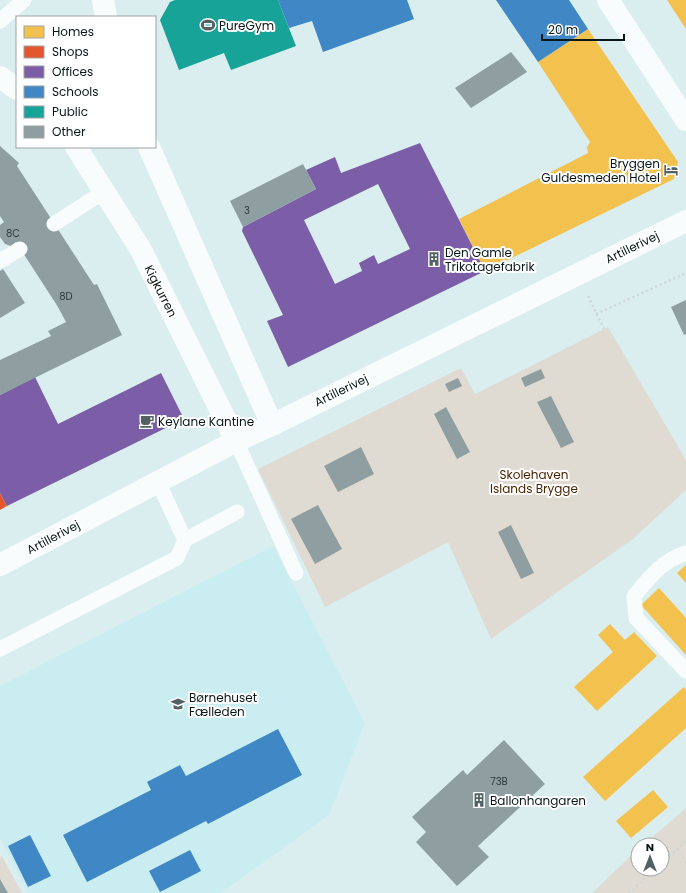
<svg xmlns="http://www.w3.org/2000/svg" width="686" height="893" font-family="Poppins,sans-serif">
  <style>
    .built { fill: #caedf1 }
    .green { fill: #e0dbd2 }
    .homes { fill: #f2c14e }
    .shops { fill: #e4572e }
    .offices { fill: #7b5ea7; fill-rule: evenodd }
    .schools { fill: #3f88c5 }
    .public { fill: #17a398 }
    .building { fill: #8f9fa1 }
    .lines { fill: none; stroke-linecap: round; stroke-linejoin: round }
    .path { stroke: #d0d6d6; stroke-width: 2.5; stroke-dasharray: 2 3; stroke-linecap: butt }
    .service { stroke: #f9fcfd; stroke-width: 15 }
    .minor { stroke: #f9fcfd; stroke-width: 22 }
    .tertiary { stroke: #f9fcfd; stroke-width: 22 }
    .labels { text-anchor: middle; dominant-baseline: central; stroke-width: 4; stroke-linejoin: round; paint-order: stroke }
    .number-label { font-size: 10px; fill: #2a393a }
    .poi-label { font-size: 12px; fill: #091718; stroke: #fff; text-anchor: start }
    .street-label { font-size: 12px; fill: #091718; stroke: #fff }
    .park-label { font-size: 12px; fill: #4a2400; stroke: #fff }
  </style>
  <rect width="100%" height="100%" fill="#daeef0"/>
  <path class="built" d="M 273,546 L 365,723 L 329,815 L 221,893 L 28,893 L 0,838 L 0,686 Z"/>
  <path class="green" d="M 608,327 L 686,460 L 686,490 L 633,539 L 491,639 L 448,542 L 325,607 L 258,469 L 461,368 L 475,394 Z
    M 686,808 L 686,893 L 592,893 L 638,849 L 638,869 L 662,869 L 662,845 L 643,845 Z
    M 2,856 L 22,893 L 8,893 L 0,879 L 0,857 Z"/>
  <path class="homes" d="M 667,0 L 686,0 L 686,29 Z
    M 588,29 L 678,162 L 674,179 L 485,271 L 459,219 L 588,153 L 587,147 L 590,142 L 538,62 Z
    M 686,565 L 686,583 L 677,573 Z
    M 659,588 L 686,618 L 686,655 L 641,605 Z
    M 610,624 L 625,640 L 634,632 L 657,656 L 597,711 L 574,687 L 613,652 L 598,635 Z
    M 684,687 L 686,690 L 686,728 L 605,801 L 583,777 Z
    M 653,790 L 668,807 L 631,838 L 616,821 Z"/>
  <path class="shops" d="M 0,493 L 7,506 L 0,510 Z"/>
  <path class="offices" d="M 420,143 L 485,271 L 288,367 L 267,321 L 283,315 L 242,231 L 243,227 L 316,189 L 306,170 L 335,157 L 341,173 ZM 378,184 L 410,249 L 378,264 L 374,255 L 359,263 L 362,271 L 335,284 L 304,220 Z
    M 161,373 L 184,419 L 7,506 L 0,493 L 0,395 L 35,377 L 58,424 Z"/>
  <path class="schools" d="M 278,0 L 407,0 L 414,19 L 323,52 L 312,21 L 289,28 Z
    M 496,0 L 569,0 L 588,29 L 538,62 Z
    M 278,729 L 302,775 L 208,824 L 206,821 L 87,882 L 63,835 L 151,790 L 147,782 L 180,765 L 186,776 Z
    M 30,835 L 51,876 L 28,887 L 8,846 Z
    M 190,850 L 201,871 L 160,892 L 149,871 Z"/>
  <path class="public" d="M 175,0 L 278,0 L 296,46 L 231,70 L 224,53 L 179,70 L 160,20 L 170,2 Z"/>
  <path class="building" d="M 511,52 L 527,72 L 471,108 L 455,88 Z
    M 0,146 L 19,163 L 17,166 L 94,285 L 97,284 L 122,335 L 0,395 L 0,360 L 51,336 L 48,331 L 66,322 L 58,307 L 16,242 L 11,246 L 5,244 L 0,237 L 0,225 L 4,222 L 0,216 Z
    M 303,164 L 316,189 L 243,227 L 230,201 Z
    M 3,269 L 25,303 L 0,318 L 0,271 Z
    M 686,300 L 686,334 L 684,335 L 671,307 Z
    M 541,369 L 545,378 L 525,387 L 521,378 Z
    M 458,378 L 462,386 L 449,392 L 445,384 Z
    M 551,396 L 574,442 L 561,448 L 537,402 Z
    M 446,407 L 470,452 L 457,459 L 434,414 Z
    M 361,447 L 374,474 L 338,492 L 324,466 Z
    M 318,505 L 342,549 L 315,564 L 291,519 Z
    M 511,525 L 534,573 L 521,579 L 498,532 Z
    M 504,740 L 545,784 L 478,846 L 489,857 L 457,886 L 416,842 L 426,832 L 412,817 L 463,770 L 467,775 Z
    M 0,879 L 8,893 L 0,893 Z"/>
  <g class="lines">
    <path class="path" d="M 588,296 L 604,329
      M 596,314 L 686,273
      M 677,849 L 686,863
      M 662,863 L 686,841
      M 629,893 L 655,869"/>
    <path class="service" d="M 0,21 L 24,0
      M 54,224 L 105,191
      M 0,261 L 20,249
      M 236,441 L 296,573
      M 185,540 L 237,512
      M 686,553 C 663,560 649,578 634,596 L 636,618 L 686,671
      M 0,649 L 177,558 L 185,540 L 158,482"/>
    <path class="minor" d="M 103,0 L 106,17
      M 608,0 L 686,120
      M 0,77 L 17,89
      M 76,147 L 141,250 L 236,441
      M 149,147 L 272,425"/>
    <path class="tertiary" d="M 0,565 L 236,441 L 272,425 L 686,221"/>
  </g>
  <defs>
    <symbol id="stadium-bare" viewBox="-9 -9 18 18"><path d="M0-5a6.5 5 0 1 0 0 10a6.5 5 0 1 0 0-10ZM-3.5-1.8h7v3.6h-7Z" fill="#526264" stroke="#fff" stroke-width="2.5" paint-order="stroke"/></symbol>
    <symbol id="hotel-bare" viewBox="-9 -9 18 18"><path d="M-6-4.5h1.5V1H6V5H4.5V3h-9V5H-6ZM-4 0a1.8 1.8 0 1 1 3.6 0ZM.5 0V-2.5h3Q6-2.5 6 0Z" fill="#526264" stroke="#fff" stroke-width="2.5" paint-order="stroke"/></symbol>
    <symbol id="building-bare" viewBox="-9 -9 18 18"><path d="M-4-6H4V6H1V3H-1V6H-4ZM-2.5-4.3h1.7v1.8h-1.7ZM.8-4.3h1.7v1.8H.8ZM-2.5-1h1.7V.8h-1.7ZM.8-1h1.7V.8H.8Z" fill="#526264" stroke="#fff" stroke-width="2.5" paint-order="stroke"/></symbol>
    <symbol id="cafe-bare" viewBox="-9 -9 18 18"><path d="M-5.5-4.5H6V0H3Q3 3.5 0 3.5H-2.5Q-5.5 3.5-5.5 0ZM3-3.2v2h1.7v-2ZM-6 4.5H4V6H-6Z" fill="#526264" stroke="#fff" stroke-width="2.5" paint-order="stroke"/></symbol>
    <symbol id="school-bare" viewBox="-9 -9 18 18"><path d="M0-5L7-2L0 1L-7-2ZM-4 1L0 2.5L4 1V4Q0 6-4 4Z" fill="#526264" stroke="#fff" stroke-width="2.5" paint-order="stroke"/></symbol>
  </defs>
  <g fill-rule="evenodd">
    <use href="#stadium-bare" x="198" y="15" width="20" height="20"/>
    <use href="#hotel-bare" x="661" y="160" width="20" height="20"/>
    <use href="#building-bare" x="424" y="249" width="20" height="20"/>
    <use href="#cafe-bare" x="137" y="411" width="20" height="20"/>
    <use href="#school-bare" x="168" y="694" width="20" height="20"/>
    <use href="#building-bare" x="469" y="790" width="20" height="20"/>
  </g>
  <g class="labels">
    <g class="number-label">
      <text x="247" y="210">3</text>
      <text x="13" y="233">8C</text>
      <text x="66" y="296">8D</text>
      <text x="499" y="781">73B</text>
    </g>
    <g class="poi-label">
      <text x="219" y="25">PureGym</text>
      <text x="660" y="163" text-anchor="end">Bryggen<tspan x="660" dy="14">Guldesmeden Hotel</tspan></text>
      <text x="445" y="252">Den Gamle<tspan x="445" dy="14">Trikotagefabrik</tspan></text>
      <text x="158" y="421">Keylane Kantine</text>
      <text x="189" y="697">Børnehuset<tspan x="189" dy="14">Fælleden</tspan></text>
      <text x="490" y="800">Ballonhangaren</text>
    </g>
    <g class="street-label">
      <text transform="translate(632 247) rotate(-26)">Artillerivej</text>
      <text transform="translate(161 291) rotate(63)">Kigkurren</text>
      <text transform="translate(341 390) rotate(-26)">Artillerivej</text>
      <text transform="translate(53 537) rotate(-28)">Artillerivej</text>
    </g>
    <g class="park-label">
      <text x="534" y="474">Skolehaven<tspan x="534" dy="14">Islands Brygge</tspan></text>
    </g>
  </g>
  <rect x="16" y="16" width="140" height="132" fill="#ffffff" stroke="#9da2a3"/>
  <rect x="24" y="26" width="20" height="12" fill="#f2c14e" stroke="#9da2a3"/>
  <text x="52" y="36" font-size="12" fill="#091718">Homes</text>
  <rect x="24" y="46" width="20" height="12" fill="#e4572e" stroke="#9da2a3"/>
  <text x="52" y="56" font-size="12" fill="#091718">Shops</text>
  <rect x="24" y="66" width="20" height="12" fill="#7b5ea7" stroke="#9da2a3"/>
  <text x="52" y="76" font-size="12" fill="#091718">Offices</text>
  <rect x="24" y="86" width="20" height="12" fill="#3f88c5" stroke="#9da2a3"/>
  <text x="52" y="96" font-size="12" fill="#091718">Schools</text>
  <rect x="24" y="106" width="20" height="12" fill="#17a398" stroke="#9da2a3"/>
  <text x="52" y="116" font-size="12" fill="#091718">Public</text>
  <rect x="24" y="126" width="20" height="12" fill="#8f9fa1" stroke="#9da2a3"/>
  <text x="52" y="136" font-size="12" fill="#091718">Other</text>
  <g transform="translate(650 857)"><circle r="19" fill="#ffffff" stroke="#9da2a3"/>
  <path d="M0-3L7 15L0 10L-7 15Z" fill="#526264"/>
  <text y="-6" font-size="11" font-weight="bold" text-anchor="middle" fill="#091718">N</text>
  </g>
  <path d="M542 34v6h82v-6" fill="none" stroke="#091718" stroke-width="2"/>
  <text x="548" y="34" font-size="12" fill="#091718" stroke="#ffffff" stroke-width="3" paint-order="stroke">20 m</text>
</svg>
